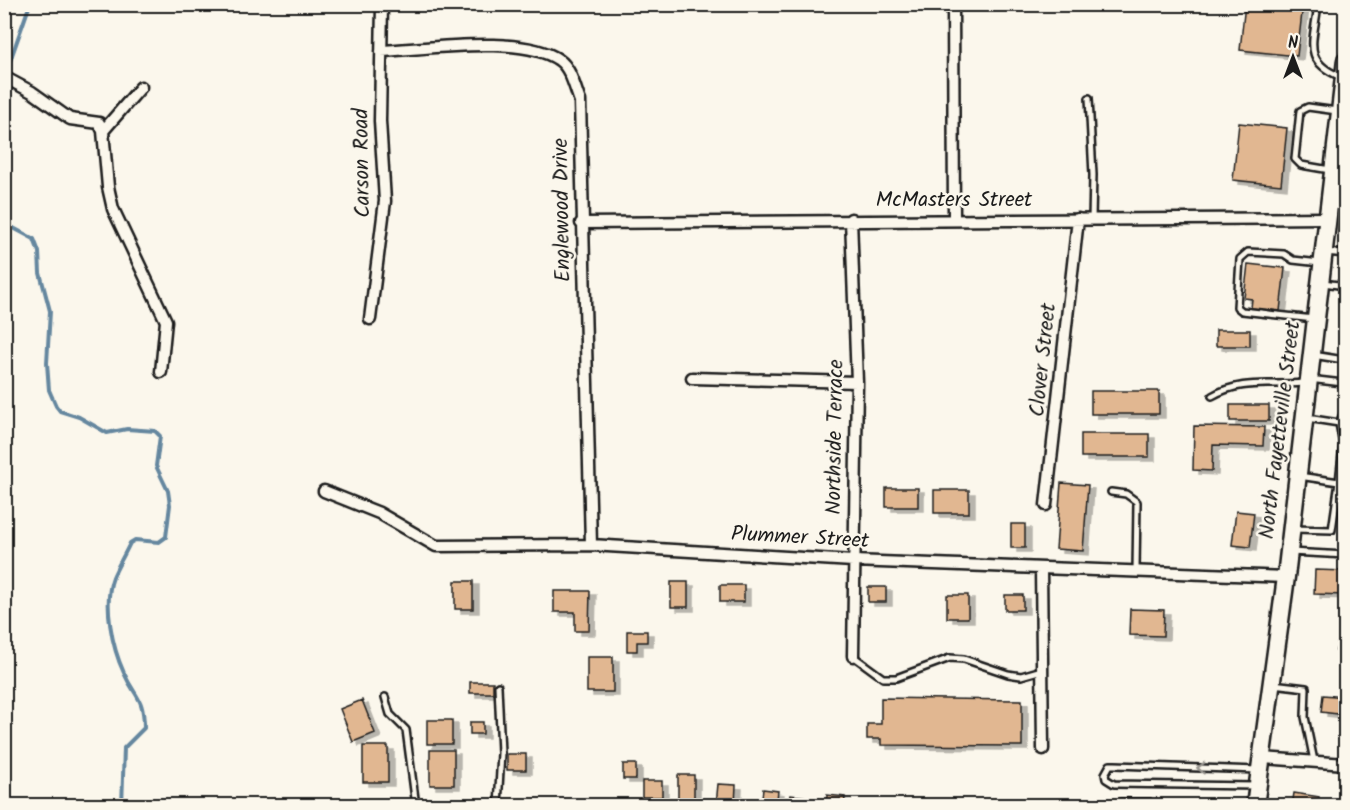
<svg xmlns="http://www.w3.org/2000/svg" width="1350" height="810" font-family="Kalam,sans-serif">
  <style>
    .lines { fill: none; stroke-linecap: round; stroke-linejoin: round }
    .stream { stroke: #65879f; stroke-width: 4 }
    .building { fill: #e1b791; stroke: #1c1c1c; stroke-width: 1.5; filter: url(#shadow) }
    .service-casing { stroke: #1c1c1c; stroke-width: 10 }
    .minor-casing { stroke: #1c1c1c; stroke-width: 15 }
    .primary-casing { stroke: #1c1c1c; stroke-width: 21 }
    .service { stroke: #fbf7ec; stroke-width: 5 }
    .minor { stroke: #fbf7ec; stroke-width: 10 }
    .primary { stroke: #fbf7ec; stroke-width: 16 }
    .oneway { stroke: #97948e }
    .labels { text-anchor: middle; dominant-baseline: central; stroke-width: 5; stroke-linejoin: round; paint-order: stroke }
    .street-label { font-size: 21px; fill: #1c1c1c; stroke: #fbf7ec }
  </style>
  <defs>
    <filter id="shadow"><feDropShadow dx="6" dy="4" stdDeviation="0" flood-color="#0004"/></filter>
  </defs>
  <rect width="100%" height="100%" fill="#fbf7ec"/>
  <filter id="ink" filterUnits="userSpaceOnUse"><feTurbulence type="fractalNoise" baseFrequency=".0167" numOctaves="2"/><feDisplacementMap in="SourceGraphic" scale="12" xChannelSelector="R" yChannelSelector="G"/><feConvolveMatrix kernelMatrix="1 2 1 2 8 2 1 2 1" color-interpolation-filters="sRGB"/></filter>
  <g filter="url(#ink)">
    <g class="lines">
      <path class="stream" d="M 5,75 L 30,4
        M 4,223 L 34,239 L 39,252 L 40,273 L 50,311 L 47,363 L 49,390 L 56,406 L 60,411 L 79,417 L 107,433 L 127,429 L 155,431 L 160,436 L 156,466 L 168,491 L 170,505 L 166,537 L 159,542 L 135,540 L 130,543 C 125,554 118,565 113,577 C 103,604 112,647 124,673 C 135,698 144,696 144,728 L 124,748 L 122,806"/>
    </g>
    <path class="building" d="M 1245,4 L 1303,4 L 1297,56 L 1240,50 Z
      M 1239,123 L 1287,128 L 1281,185 L 1233,180 Z
      M 1248,264 L 1285,268 L 1280,311 L 1251,308 L 1252,299 L 1244,298 Z
      M 1216,330 L 1250,330 L 1250,346 L 1216,346 Z
      M 1091,391 L 1159,391 L 1159,414 L 1091,414 Z
      M 1230,405 L 1269,405 L 1269,421 L 1230,421 Z
      M 1194,426 L 1264,427 L 1263,446 L 1213,445 L 1212,471 L 1193,470 Z
      M 1081,434 L 1149,434 L 1149,457 L 1081,457 Z
      M 1061,483 L 1088,485 L 1083,551 L 1056,549 Z
      M 886,488 L 918,488 L 918,507 L 886,507 Z
      M 934,490 L 969,490 L 969,513 L 934,513 Z
      M 1236,511 L 1254,513 L 1250,547 L 1232,545 Z
      M 1011,524 L 1025,524 L 1025,548 L 1011,548 Z
      M 1315,570 L 1346,571 L 1346,595 L 1314,594 Z
      M 455,581 L 473,581 L 473,609 L 455,609 Z
      M 671,582 L 688,582 L 688,607 L 671,607 Z
      M 720,585 L 744,585 L 744,602 L 720,602 Z
      M 868,587 L 886,587 L 886,602 L 868,602 Z
      M 554,591 L 590,591 L 589,631 L 575,631 L 575,612 L 554,612 Z
      M 947,595 L 968,595 L 968,618 L 947,618 Z
      M 1005,595 L 1023,595 L 1023,610 L 1005,610 Z
      M 1130,609 L 1164,610 L 1163,636 L 1129,635 Z
      M 1341,627 L 1346,628 L 1346,653 L 1336,651 Z
      M 627,631 L 647,631 L 647,642 L 637,642 L 637,651 L 627,651 Z
      M 587,657 L 613,657 L 613,692 L 587,692 Z
      M 470,682 L 493,682 L 493,693 L 470,693 Z
      M 1323,695 L 1346,697 L 1346,715 L 1321,712 Z
      M 881,698 L 1022,700 L 1022,746 L 881,745 L 881,739 L 867,739 L 867,724 L 881,724 Z
      M 362,700 L 375,733 L 353,742 L 340,709 Z
      M 427,720 L 452,720 L 452,744 L 427,744 Z
      M 470,722 L 483,722 L 483,734 L 470,734 Z
      M 363,746 L 388,746 L 388,782 L 363,782 Z
      M 430,750 L 454,750 L 454,785 L 430,785 Z
      M 507,754 L 526,754 L 526,770 L 507,770 Z
      M 623,764 L 636,764 L 636,779 L 623,779 Z
      M 678,775 L 694,775 L 694,799 L 678,799 Z
      M 642,781 L 662,781 L 662,797 L 642,797 Z
      M 718,784 L 736,785 L 735,806 L 716,805 Z
      M 763,789 L 778,791 L 776,806 L 761,806 Z
      M 1294,793 L 1319,797 L 1318,806 L 1292,806 Z
      M 790,795 L 807,797 L 806,806 L 789,806 Z
      M 827,795 L 845,797 L 844,806 L 826,806 Z
      M 1120,798 L 1151,798 L 1151,806 L 1120,806 Z"/>
    <g class="lines">
      <defs>
        <path id="service" d="M 1318,4 C 1314,41 1301,61 1341,77
          M 1089,98 L 1093,175 L 1092,219
          M 1330,170 L 1301,165 L 1295,159 L 1300,111 L 1308,107 L 1337,111
          M 1325,252 L 1346,254
          M 1323,283 L 1346,286
          M 1314,319 L 1242,311 L 1237,307 L 1240,259 L 1248,252 L 1284,254 L 1293,260 L 1320,263
          M 1313,355 L 1344,360 L 1343,383 L 1345,383
          M 1212,396 C 1241,379 1270,386 1303,383 L 1309,379 L 1343,383 L 1346,396
          M 1346,408 L 1339,423 L 1346,425
          M 1307,418 L 1339,423 L 1343,445 L 1339,482
          M 1111,492 L 1126,494 L 1137,502 L 1136,571
          M 1293,529 L 1332,530 L 1339,482 L 1299,476
          M 1290,552 L 1346,555
          M 853,656 L 883,678 L 896,678 L 950,658 L 964,659 L 1008,674 L 1021,676 L 1042,670
          M 1273,684 L 1306,688 L 1305,717 L 1314,761
          M 498,686 L 501,753 L 498,806
          M 385,697 L 390,714 L 406,730 L 416,806
          M 1255,786 L 1114,784 L 1106,779 L 1105,774 L 1110,765 L 1115,765 L 1258,770
          M 1103,806 L 1103,804"/>
        <path id="minor" d="M 953,4 L 954,220
          M 381,51 C 427,49 522,34 559,60 C 571,68 575,89 580,101 L 591,545
          M 4,77 L 32,92 L 70,119 L 99,123 L 103,131 L 108,187 L 113,209 L 166,321 L 161,372
          M 103,131 L 141,87
          M 851,219 L 857,382 L 853,656
          M 581,223 L 1327,218
          M 370,319 L 385,201 L 380,121 L 382,4
          M 692,378 L 857,382
          M 324,491 L 379,513 L 436,546 L 591,545 L 853,561 L 1286,577
          M 1046,505 L 1078,219
          M 1041,568 L 1043,749
          M 1261,758 L 1346,764"/>
        <path id="primary" d="M 1255,806 L 1286,577 L 1346,60"/>
      </defs>
      <use href="#service" class="service-casing"/>
      <use href="#minor" class="minor-casing"/>
      <use href="#primary" class="primary-casing"/>
      <use href="#service" class="service"/>
      <use href="#minor" class="minor"/>
      <use href="#primary" class="primary"/>
    </g>
    <defs><path id="oneway-chevron" d="M-2-3.5L2.5 0L-2 3.5" fill="none" stroke-width="1.6" stroke-linecap="round" stroke-linejoin="round" transform="scale(1.5)"/></defs>
    <use class="oneway" href="#oneway-chevron" transform="translate(1201 768) rotate(-178)"/>
  </g>
  <g class="labels">
    <g class="street-label">
      <text transform="translate(362 163) rotate(-91)">Carson Road</text>
      <text x="954" y="200">McMasters Street</text>
      <text transform="translate(562 210) rotate(-91)">Englewood Drive</text>
      <text transform="translate(1043 360) rotate(-84)">Clover Street</text>
      <text transform="translate(1280 430) rotate(-83)">North Fayetteville Street</text>
      <text transform="translate(835 437) rotate(-89)">Northside Terrace</text>
      <text transform="translate(800 538) rotate(3)">Plummer Street</text>
    </g>
  </g>
  <rect width="1350" height="810" fill="none" stroke="#fbf7ec" stroke-width="24"/>
  <rect x="12" y="12" width="1326" height="786" fill="none" stroke="#1c1c1c" stroke-width="2" filter="url(#ink)"/>
  <g transform="translate(1293 57)" stroke="#fbf7ec" stroke-width="4.5" paint-order="stroke">
  <path d="M0-4.5L10 22L0 15L-10 22Z" fill="#1c1c1c"/>
  <text y="-9" font-size="16" font-weight="bold" text-anchor="middle" fill="#1c1c1c">N</text>
  </g>
</svg>
